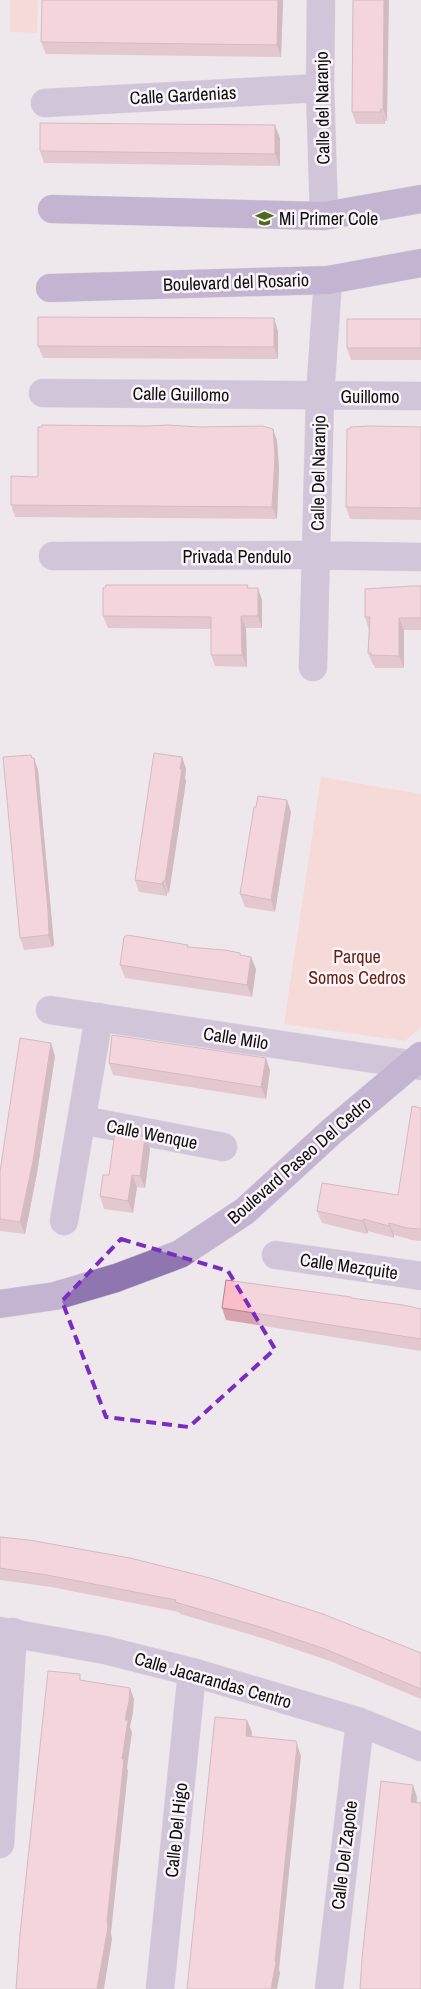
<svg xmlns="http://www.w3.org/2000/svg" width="421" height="1989" font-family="'Archivo Narrow',sans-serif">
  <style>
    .green { fill: #fecabc }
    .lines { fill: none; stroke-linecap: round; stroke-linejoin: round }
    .street-casing { stroke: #cac5c9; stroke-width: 29 }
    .secondary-casing { stroke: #cac5c9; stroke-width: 29 }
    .street { stroke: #ad9cc4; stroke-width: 28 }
    .secondary { stroke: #8f76b0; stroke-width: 28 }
    .wall { fill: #d8a3ae }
    .shaded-wall { fill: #b0848d }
    .building { fill: #fbbdca; stroke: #b0848d }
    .marked { fill: none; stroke: #7b2cbf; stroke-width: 4; stroke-dasharray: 10 6; stroke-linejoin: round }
    .labels { text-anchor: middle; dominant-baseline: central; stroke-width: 5; stroke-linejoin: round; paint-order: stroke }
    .street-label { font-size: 18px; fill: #0f0d0f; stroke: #fbf5fa }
    .poi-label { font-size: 18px; fill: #0f0d0f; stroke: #fbf5fa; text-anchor: start }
    .park-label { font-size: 18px; fill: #672311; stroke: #fbf5fa }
  </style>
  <rect width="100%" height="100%" fill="#eee8ec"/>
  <path class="green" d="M 10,0 L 38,0 L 37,33 L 10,32 Z
    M 321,777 L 421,794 L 421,1027 L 405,1041 L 284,1024 Z"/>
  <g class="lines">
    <defs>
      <path id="street" d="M 321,0 L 320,88 L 324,216
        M 45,103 L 320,88
        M 43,393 L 421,396
        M 53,556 L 299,555 L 421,557
        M 313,667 L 320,396 L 328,280
        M 50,1010 L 421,1066
        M 82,1120 L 223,1147
        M 64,1221 L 99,1017
        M 276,1255 L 421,1276
        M 0,1631 L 105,1650 L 192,1672 L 360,1722 L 421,1747
        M 0,1844 L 13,1632
        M 160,1989 L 192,1672
        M 329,1989 L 360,1722"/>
      <path id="secondary" d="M 52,209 L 324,216 L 421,199
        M 50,288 L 328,280 L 421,263
        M 0,1304 L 55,1296 L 116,1278 L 180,1254 L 245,1211 L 331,1132 L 421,1056"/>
    </defs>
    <use href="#street" class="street-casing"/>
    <use href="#secondary" class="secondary-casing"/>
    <use href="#street" class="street"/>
    <use href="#secondary" class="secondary"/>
  </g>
  <path class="wall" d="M 42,0 L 283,0 L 281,57 L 46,54 L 41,42 Z
    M 353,0 L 387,121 L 385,121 L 385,124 L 356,124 L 352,112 Z
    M 280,138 L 280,166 L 44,163 L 40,151 Z
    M 421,319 L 421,360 L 351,360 L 347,348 Z
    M 278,331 L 278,359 L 43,358 L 38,346 Z
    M 42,427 L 200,427 L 273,429 L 277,441 L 279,469 L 277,519 L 15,517 L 11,505 L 38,477 Z
    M 421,427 L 421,520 L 350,519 L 346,507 Z
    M 421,586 L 421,630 L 404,630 L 404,668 L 375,668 L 374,665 L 373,665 L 368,653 L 369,630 L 365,617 Z
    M 249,588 L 262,600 L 262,628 L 246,628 L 247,667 L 215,666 L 211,655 L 211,629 L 108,628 L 103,616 Z
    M 182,757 L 186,769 L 185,778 L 186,781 L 169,893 L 167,893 L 167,896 L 139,892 L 135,880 Z
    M 33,758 L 38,770 L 52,923 L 54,945 L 52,947 L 24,950 L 20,938 Z
    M 287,800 L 291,812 L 275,912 L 245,907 L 240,894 L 256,807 Z
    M 188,947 L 240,953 L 241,956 L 256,969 L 252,997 L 125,978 L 120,965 Z
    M 55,1056 L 37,1173 L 25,1234 L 0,1231 L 0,1172 Z
    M 109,1063 L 270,1070 L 266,1099 L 113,1075 Z
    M 421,1108 L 421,1241 L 412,1240 L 394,1235 L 394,1238 L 368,1231 L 367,1234 L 322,1223 L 317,1211 L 398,1195 Z
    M 145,1137 L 150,1149 L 145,1188 L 137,1187 L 133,1213 L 104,1209 L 100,1196 L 109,1175 Z
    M 351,1297 L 351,1298 L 421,1309 L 421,1351 L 226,1320 L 222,1308 Z
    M 0,1537 L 421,1653 L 421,1699 L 330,1661 L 265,1639 L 180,1614 L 179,1612 L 51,1587 L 0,1580 Z"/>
  <path class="shaded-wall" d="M 278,0 L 283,0 L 281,57 L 277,45 Z
    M 384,0 L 389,0 L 387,121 L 383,109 Z
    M 380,110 L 385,121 L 385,124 L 381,112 Z
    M 275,125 L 280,138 L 280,166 L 275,154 Z
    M 274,318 L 278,331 L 278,359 L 274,347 Z
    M 273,429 L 277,441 L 279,469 L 277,519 L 272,507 Z
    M 258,588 L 262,600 L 262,628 L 258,616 Z
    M 241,616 L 246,628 L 247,667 L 242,655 Z
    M 399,618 L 404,630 L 404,668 L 399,656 Z
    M 31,755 L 34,763 L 34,758 L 38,770 L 52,923 L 54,945 L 52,947 L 48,935 Z
    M 182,757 L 186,769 L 185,778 L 186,781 L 169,893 L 165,881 Z
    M 287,800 L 291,812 L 275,912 L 271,900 Z
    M 163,881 L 167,893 L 167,896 L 162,884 Z
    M 251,957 L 256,969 L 252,997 L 247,985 Z
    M 51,1043 L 55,1056 L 37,1173 L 25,1234 L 20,1222 Z
    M 266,1058 L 270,1070 L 266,1099 L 261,1087 Z
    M 145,1137 L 150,1149 L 145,1188 L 140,1176 Z
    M 132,1175 L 137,1187 L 133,1213 L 128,1201 Z
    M 363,1219 L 368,1231 L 367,1234 L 363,1221 Z
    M 389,1223 L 394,1235 L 394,1238 L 389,1226 Z
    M 130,1688 L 134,1699 L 133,1713 L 130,1727 L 132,1732 L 127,1768 L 128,1771 L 111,1933 L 112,1939 L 104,1989 L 97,1989 L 107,1921 L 125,1720 Z
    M 247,1720 L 252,1732 L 250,1748 L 246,1736 Z
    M 296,1741 L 301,1756 L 279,1970 L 280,1973 L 277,1989 L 271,1989 L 275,1961 Z
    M 413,1785 L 417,1797 L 416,1814 L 411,1802 Z"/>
  <path class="building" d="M 42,0 L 278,0 L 277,45 L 41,42 Z
    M 353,0 L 384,0 L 383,109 L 380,110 L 381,112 L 352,112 Z
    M 40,123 L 275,125 L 275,154 L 40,151 Z
    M 38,317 L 274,318 L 274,347 L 38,346 Z
    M 347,319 L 421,319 L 421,348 L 347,348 Z
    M 42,425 L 147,426 L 167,425 L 200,427 L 262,426 L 273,429 L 275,457 L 272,507 L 11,505 L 11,476 L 38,477 L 38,427 L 42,427 Z
    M 370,426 L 421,427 L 421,508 L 346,507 L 347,429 L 350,429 L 350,427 Z
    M 106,585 L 248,585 L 247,588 L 258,588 L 258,616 L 241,616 L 242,655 L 211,655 L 211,617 L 103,616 L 103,588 L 105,588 Z
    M 412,586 L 421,586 L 421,618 L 399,618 L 399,656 L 371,655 L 371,653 L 368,653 L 370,617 L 365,617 L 365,589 Z
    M 154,753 L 182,757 L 180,769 L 182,769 L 165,881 L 163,881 L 162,884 L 135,880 Z
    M 31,755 L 32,758 L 34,758 L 48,911 L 49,933 L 48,935 L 20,938 L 3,757 Z
    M 258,796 L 287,800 L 271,900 L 240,894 L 254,807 L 256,807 Z
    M 127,935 L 188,945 L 187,947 L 225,950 L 240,953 L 240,955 L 251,957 L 247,985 L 120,965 L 124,937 Z
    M 112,1035 L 266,1058 L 261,1087 L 109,1063 Z
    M 20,1038 L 51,1043 L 33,1161 L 20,1222 L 0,1219 L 0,1172 Z
    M 412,1106 L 421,1108 L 421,1229 L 407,1228 L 389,1223 L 389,1226 L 363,1219 L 363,1221 L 317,1211 L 322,1183 L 398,1195 Z
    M 115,1131 L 145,1137 L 140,1176 L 132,1175 L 128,1201 L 100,1196 L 103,1175 L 109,1175 Z
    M 226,1280 L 351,1297 L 351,1298 L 403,1305 L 421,1309 L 421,1339 L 222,1308 Z
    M 0,1537 L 29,1540 L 130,1558 L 210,1578 L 323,1614 L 421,1653 L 421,1689 L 325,1649 L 260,1627 L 175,1602 L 176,1600 L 47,1575 L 0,1568 Z
    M 48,1671 L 80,1674 L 80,1680 L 130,1688 L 129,1701 L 125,1720 L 128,1720 L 122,1759 L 124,1759 L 107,1921 L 108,1927 L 97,1989 L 16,1989 L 20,1934 Z
    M 215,1717 L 247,1720 L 246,1736 L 296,1741 L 297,1745 L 275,1961 L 276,1962 L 271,1989 L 187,1989 Z
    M 381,1781 L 413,1785 L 411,1802 L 421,1803 L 421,1989 L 360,1989 L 362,1958 Z"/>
  <path d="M0 0H421V1989H0ZM 121,1239 L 228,1271 L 275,1349 L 189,1427 L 106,1417 L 62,1301 Z" fill="#eee8ec" fill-opacity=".55" fill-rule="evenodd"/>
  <path class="marked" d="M 121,1239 L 228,1271 L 275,1349 L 189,1427 L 106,1417 L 62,1301 Z"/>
  <defs>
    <symbol id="school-bare" viewBox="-9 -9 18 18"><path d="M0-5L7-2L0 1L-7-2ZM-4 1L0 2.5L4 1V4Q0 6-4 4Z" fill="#4e6a1d" stroke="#fbf5fa" stroke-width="2.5" paint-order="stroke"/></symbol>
  </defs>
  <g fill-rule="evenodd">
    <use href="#school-bare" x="252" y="206" width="25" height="25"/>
  </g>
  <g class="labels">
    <g class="street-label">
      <text transform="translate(183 95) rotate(-3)">Calle Gardenias</text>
      <text transform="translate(322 108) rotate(-91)">Calle del Naranjo</text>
      <text transform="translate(236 282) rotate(-2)">Boulevard del Rosario</text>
      <text transform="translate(181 394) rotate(1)">Calle Guillomo</text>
      <text x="370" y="396">Guillomo</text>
      <text transform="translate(318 473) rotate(-89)">Calle Del Naranjo</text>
      <text x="237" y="556">Privada Pendulo</text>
      <text transform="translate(236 1038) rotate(9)">Calle Milo</text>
      <text transform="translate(152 1134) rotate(11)">Calle Wenque</text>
      <text transform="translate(299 1160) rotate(-41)">Boulevard Paseo Del Cedro</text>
      <text transform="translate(349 1266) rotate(8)">Calle Mezquite</text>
      <text transform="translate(213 1680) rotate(16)">Calle Jacarandas Centro</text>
      <text transform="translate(176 1830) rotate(-84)">Calle Del Higo</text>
      <text transform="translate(344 1855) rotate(-83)">Calle Del Zapote</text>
    </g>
    <g class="poi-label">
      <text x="279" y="218">Mi Primer Cole</text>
    </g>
    <g class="park-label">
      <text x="357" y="956">Parque<tspan x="357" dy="21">Somos Cedros</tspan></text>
    </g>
  </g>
</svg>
